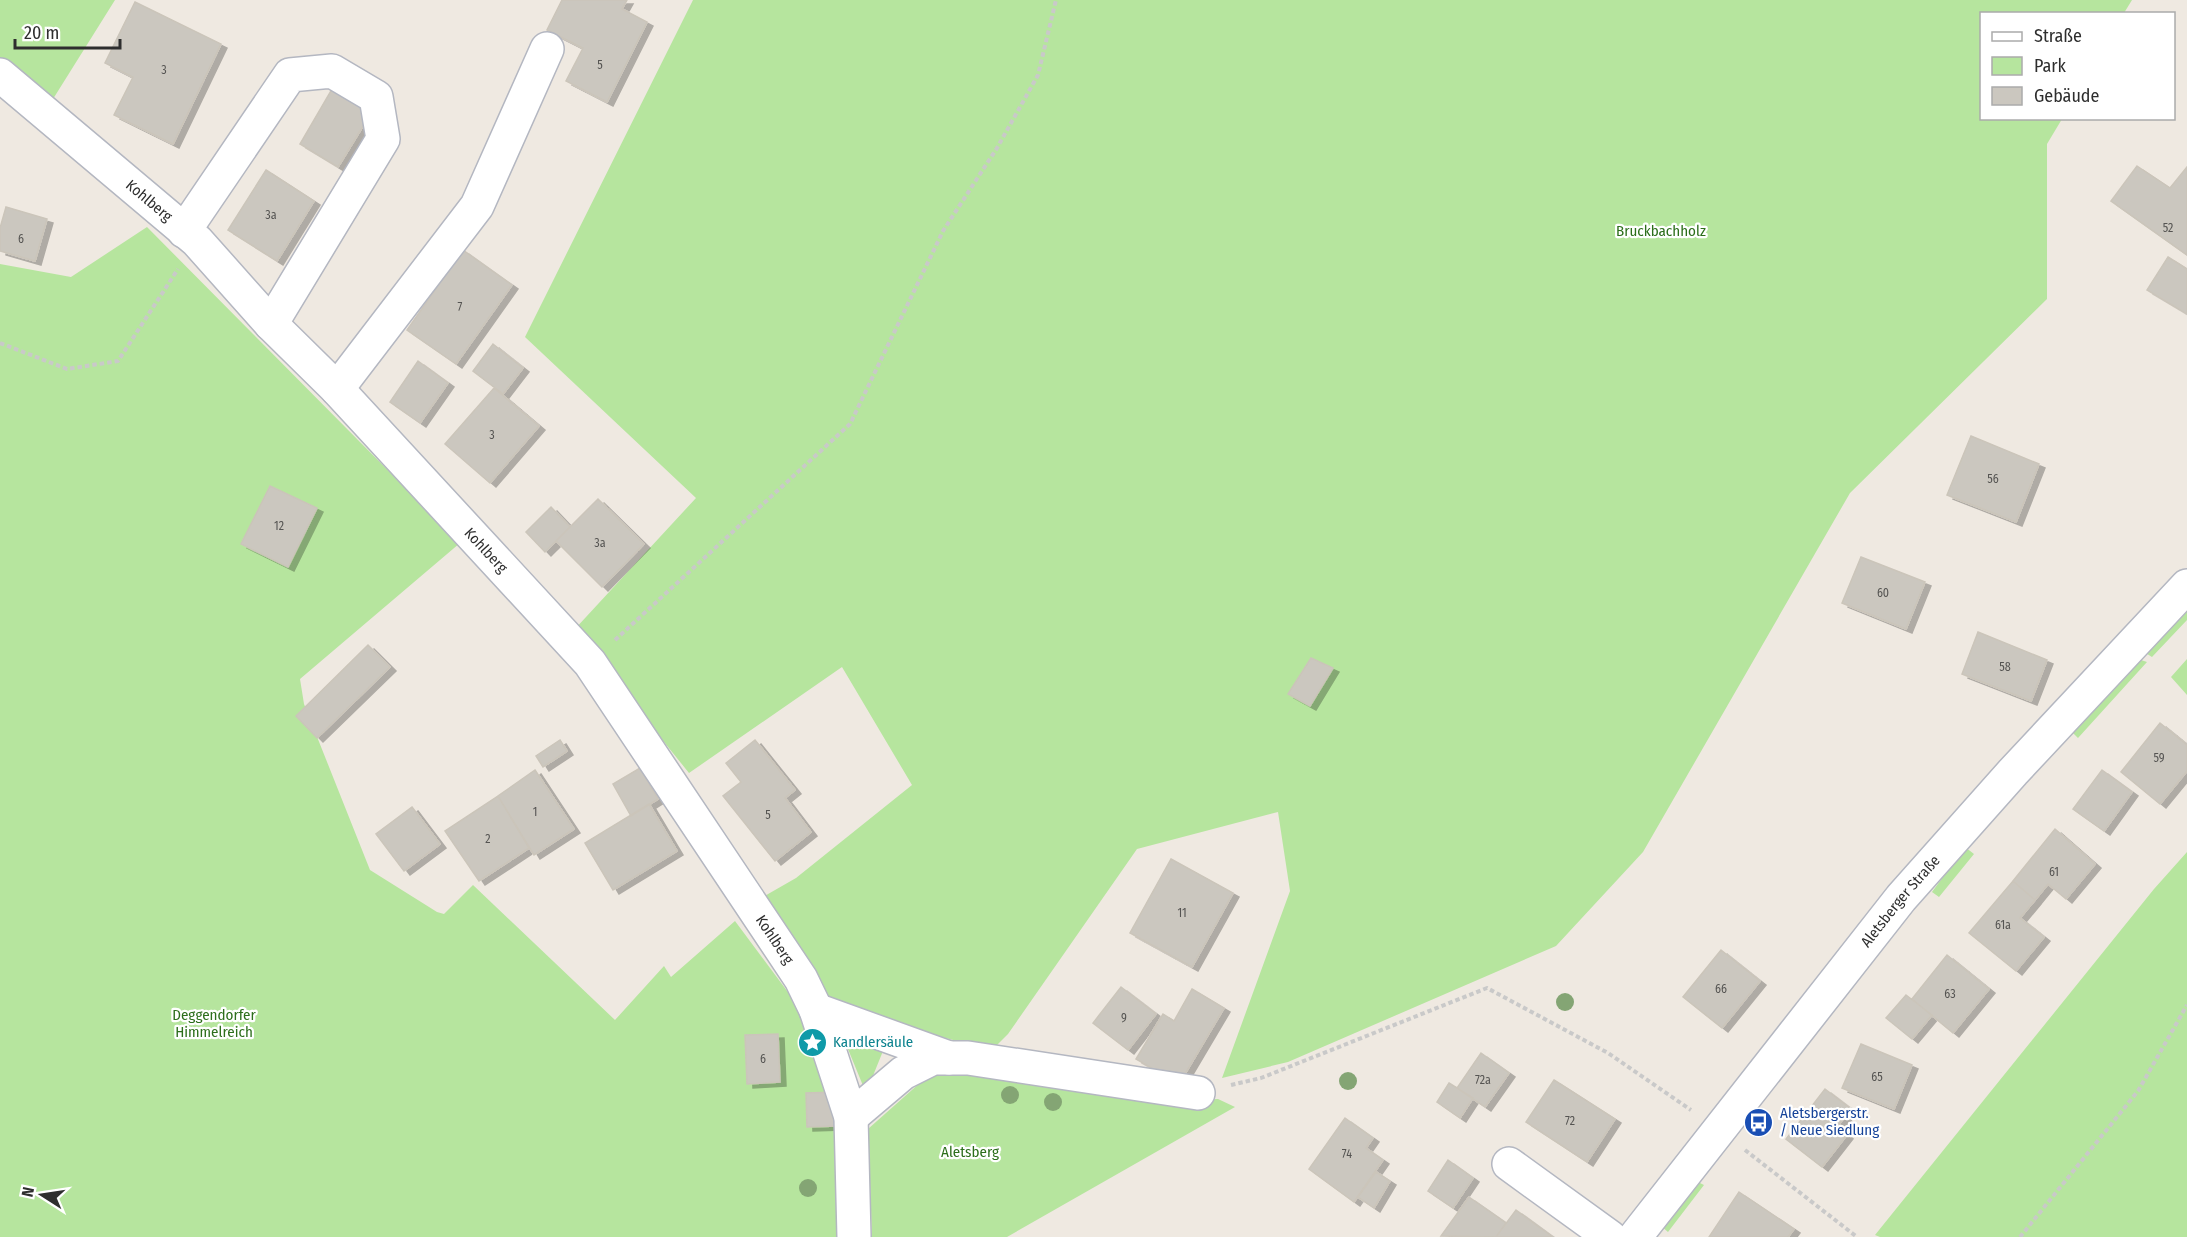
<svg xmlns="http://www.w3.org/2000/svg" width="2187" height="1237" font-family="'Fira Sans Condensed',sans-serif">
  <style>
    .green { fill: #b6e59e }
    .building { fill: #cbc7bf; stroke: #cbc5ba; stroke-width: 1.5; filter: url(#shadow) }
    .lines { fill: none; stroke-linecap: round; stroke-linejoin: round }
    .minor-casing { stroke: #b4b7c1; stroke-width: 36 }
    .path { stroke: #c9c9c9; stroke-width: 4; stroke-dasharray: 4.5 3; stroke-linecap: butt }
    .minor { stroke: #fff; stroke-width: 33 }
    .tree { fill: #84a574 }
    .labels { text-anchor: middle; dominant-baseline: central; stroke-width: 4.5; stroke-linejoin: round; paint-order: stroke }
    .number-label { font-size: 12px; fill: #555452 }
    .street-label { font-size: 15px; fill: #2e2e2e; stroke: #fff }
    .park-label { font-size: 15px; fill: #2c6e1b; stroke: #fff }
    .culture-label { font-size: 15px; fill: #0d838f; stroke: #fff; text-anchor: start }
    .transit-label { font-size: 15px; fill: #164399; stroke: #fff; text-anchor: start }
  </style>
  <defs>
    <filter id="shadow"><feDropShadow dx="6" dy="4" stdDeviation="0" flood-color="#0004"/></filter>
  </defs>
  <rect width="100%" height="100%" fill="#efe9e1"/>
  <path class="green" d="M 0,0 L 115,0 L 48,107 L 0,61 Z
    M 693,0 L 2132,0 L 2124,13 L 1982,14 L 1982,118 L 2062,119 L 2047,144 L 2047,299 L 1850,493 L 1643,852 L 1556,946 L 1288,1062 L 1222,1078 L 1290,891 L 1278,812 L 1137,849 L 1008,1034 L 992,1050 L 891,1024 L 819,995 L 761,898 L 796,878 L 912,785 L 842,667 L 689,773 L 574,630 L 696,498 L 525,337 Z
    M 147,227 L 460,543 L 300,679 L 304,704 L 370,870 L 437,912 L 444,914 L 473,885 L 615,1020 L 664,966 L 671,977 L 735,921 L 802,1011 L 842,1098 L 847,1237 L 0,1237 L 0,264 L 71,277 Z
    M 2187,607 L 2187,620 L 2152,657 L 2144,652 Z
    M 2138,659 L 2147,662 L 2078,738 L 2071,731 Z
    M 2187,659 L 2187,695 L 2171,677 Z
    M 1965,847 L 1974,854 L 1939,897 L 1932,892 Z
    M 2187,852 L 2187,1237 L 1880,1237 L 1875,1235 L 2154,889 Z
    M 841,1032 L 883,1051 L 866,1093 Z
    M 958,1065 L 1173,1101 L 1218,1099 L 1235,1107 L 1007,1237 L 872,1237 L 868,1129 L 931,1073 Z
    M 1694,1180 L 1704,1185 L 1668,1232 L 1661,1226 Z"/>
  <path class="building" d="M 562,0 L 627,0 L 622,9 L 647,22 L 607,102 L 566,81 L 583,48 L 547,30 Z
    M 135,2 L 221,44 L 173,144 L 114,115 L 133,77 L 105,63 Z
    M 332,89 L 371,113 L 338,167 L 300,144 Z
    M 2137,166 L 2170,188 L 2187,167 L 2187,255 L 2111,201 Z
    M 266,170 L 314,201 L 277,261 L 228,230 Z
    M 6,207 L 47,219 L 35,261 L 0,251 L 0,228 Z
    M 463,250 L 512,285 L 456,364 L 407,330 Z
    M 2168,257 L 2187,269 L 2187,314 L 2147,290 Z
    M 493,344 L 523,368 L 503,394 L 473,371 Z
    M 418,361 L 448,383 L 420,423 L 390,402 Z
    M 494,388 L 539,426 L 490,483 L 445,444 Z
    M 1971,436 L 2039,464 L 2016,522 L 1947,495 Z
    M 270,486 L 317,508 L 288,567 L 241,544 Z
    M 598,499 L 644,544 L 602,587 L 556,541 Z
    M 551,507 L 570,527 L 545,552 L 526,532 Z
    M 1861,557 L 1925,582 L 1906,629 L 1842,603 Z
    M 1978,632 L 2047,660 L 2031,701 L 1962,674 Z
    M 368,645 L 390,667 L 317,738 L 296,716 Z
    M 1311,658 L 1333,668 L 1310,706 L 1288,694 Z
    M 2160,723 L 2187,745 L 2187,771 L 2160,804 L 2121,772 Z
    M 560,740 L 567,751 L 543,767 L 536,756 Z
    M 755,740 L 795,790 L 785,798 L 811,832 L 775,861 L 723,796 L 741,782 L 726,763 Z
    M 640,768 L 658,799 L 631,816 L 613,784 Z
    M 535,770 L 574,829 L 534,855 L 498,796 Z
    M 2102,770 L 2132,792 L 2104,831 L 2073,809 Z
    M 498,796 L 529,848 L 479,881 L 445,831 Z
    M 649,804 L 677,851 L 613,890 L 585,843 Z
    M 412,807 L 440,844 L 404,871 L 376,834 Z
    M 2055,829 L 2095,864 L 2066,899 L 2048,884 L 2035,900 L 2013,881 Z
    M 1171,859 L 1233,893 L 1192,967 L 1130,933 Z
    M 2013,881 L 2035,900 L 2020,918 L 2044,937 L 2016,971 L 1969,933 Z
    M 1721,950 L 1760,981 L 1722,1028 L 1683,997 Z
    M 1947,955 L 1989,989 L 1953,1033 L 1912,999 Z
    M 1121,987 L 1156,1014 L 1128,1050 L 1093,1023 Z
    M 1192,989 L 1224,1008 L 1179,1084 L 1136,1059 L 1163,1014 L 1174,1021 Z
    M 1906,995 L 1932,1015 L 1912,1039 L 1886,1018 Z
    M 778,1034 L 780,1082 L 747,1084 L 745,1035 Z
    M 1861,1044 L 1912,1065 L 1894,1109 L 1842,1088 Z
    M 1481,1053 L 1509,1073 L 1485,1107 L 1457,1088 Z
    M 1554,1080 L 1615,1119 L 1587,1162 L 1526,1122 Z
    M 1449,1083 L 1473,1098 L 1460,1118 L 1437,1102 Z
    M 1825,1089 L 1851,1109 L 1837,1127 L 1811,1107 Z
    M 836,1092 L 837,1126 L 807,1127 L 806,1093 Z
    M 1811,1107 L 1847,1135 L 1822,1167 L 1786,1139 Z
    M 1345,1118 L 1373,1138 L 1366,1148 L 1383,1160 L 1354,1202 L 1309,1169 Z
    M 1448,1160 L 1473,1178 L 1453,1208 L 1428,1191 Z
    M 1376,1172 L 1390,1181 L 1374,1208 L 1358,1197 Z
    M 1739,1192 L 1794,1229 L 1788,1237 L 1709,1237 Z
    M 1469,1197 L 1506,1223 L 1496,1237 L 1441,1236 Z
    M 1516,1210 L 1553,1237 L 1496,1237 Z"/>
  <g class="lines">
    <defs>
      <g id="minor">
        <path id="s1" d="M 0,75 L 197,241 L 271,324 L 337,389 L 590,663 L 801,979 L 816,1010 L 851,1117 L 854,1237"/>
        <path d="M 184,231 L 290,75 L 332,71 L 376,97 L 383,139 L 271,324"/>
        <path d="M 337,389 L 477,206 L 547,49"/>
        <path d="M 816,1010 L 949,1058"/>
        <path d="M 851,1117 L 903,1073 L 933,1058 L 968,1058 L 1198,1093"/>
        <path d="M 1509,1164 L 1610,1237"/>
        <path id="s2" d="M 1635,1237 L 1901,898 L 2013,772 L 2187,586"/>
      </g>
    </defs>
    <use href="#minor" class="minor-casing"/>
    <path class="path" d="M 0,343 L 67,369 L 118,361 L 178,269
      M 615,640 L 850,424 L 943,231 L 997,148 L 1038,75 L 1056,0
      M 1231,1085 L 1261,1078 L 1487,988 L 1608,1053 L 1691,1110
      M 1745,1150 L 1857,1237
      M 2020,1237 L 2138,1091 L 2187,1005"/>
    <use href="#minor" class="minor"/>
  </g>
  <g class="tree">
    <circle cx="1565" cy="1002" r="9"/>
    <circle cx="1348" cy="1081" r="9"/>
    <circle cx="1010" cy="1095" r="9"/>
    <circle cx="1053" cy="1102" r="9"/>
    <circle cx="808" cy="1188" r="9"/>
  </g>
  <defs>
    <symbol id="sight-disc" viewBox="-11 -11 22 22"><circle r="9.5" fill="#0f9aa8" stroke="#fff"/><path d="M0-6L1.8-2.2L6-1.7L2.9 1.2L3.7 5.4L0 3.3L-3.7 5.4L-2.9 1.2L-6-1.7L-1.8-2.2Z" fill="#fff"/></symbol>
    <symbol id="bus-disc" viewBox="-11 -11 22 22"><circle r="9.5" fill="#1a4fb4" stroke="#fff"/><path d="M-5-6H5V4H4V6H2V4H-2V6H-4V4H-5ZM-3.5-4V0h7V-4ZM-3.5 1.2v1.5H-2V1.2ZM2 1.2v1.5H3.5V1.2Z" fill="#fff"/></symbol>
  </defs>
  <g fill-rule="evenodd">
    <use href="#sight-disc" x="796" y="1026" width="33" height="33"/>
    <use href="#bus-disc" x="1742" y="1106" width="33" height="33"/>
  </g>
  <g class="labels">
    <g class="number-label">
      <text x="600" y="65">5</text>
      <text x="164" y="70">3</text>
      <text x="271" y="215">3a</text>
      <text x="2168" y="228">52</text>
      <text x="21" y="239">6</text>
      <text x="460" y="307">7</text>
      <text x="492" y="435">3</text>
      <text x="1993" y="479">56</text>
      <text x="279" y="526">12</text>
      <text x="600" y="543">3a</text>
      <text x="1883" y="593">60</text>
      <text x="2005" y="667">58</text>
      <text x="2159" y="758">59</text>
      <text x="535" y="812">1</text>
      <text x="768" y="815">5</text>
      <text x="488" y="839">2</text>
      <text x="2054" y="872">61</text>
      <text x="1182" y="913">11</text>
      <text x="2003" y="925">61a</text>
      <text x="1721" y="989">66</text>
      <text x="1950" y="994">63</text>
      <text x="1124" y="1018">9</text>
      <text x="763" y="1059">6</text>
      <text x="1877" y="1077">65</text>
      <text x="1483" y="1080">72a</text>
      <text x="1570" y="1121">72</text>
      <text x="1347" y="1154">74</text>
    </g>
    <g class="street-label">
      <text stroke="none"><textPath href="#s1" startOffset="195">Kohlberg</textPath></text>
      <text stroke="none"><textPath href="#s1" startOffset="681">Kohlberg</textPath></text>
      <text stroke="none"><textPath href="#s2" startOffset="428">Aletsberger Straße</textPath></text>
      <text stroke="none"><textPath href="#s1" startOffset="1167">Kohlberg</textPath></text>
    </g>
    <g class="park-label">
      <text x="1661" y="231">Bruckbachholz</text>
      <text x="214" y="1015">Deggendorfer<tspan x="214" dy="17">Himmelreich</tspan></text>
      <text x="970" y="1152">Aletsberg</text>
    </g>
    <g class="culture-label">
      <text x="833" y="1042">Kandlersäule</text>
    </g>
    <g class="transit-label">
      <text x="1780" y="1113">Aletsbergerstr.<tspan x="1780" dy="17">/ Neue Siedlung</tspan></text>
    </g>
  </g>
  <rect x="1980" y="12" width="195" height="108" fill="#ffffff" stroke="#ababab" stroke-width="1.5"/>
  <rect x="1992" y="32" width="30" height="9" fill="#ffffff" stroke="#ababab" stroke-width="1.5"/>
  <text x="2034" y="42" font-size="18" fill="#2e2e2e">Straße</text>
  <rect x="1992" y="57" width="30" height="18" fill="#b6e59e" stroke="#ababab" stroke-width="1.5"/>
  <text x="2034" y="72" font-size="18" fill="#2e2e2e">Park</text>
  <rect x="1992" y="87" width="30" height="18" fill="#cbc7bf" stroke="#ababab" stroke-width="1.5"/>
  <text x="2034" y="102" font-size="18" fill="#2e2e2e">Gebäude</text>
  <g transform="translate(42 1195) rotate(282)" stroke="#ffffff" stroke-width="4.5" paint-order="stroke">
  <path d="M0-4.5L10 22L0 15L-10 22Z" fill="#2e2e2e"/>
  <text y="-9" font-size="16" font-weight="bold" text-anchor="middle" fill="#2e2e2e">N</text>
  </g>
  <path d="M15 39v9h105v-9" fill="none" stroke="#2e2e2e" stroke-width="3"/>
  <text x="24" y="39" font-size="18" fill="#2e2e2e" stroke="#ffffff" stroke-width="4.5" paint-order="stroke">20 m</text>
</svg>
